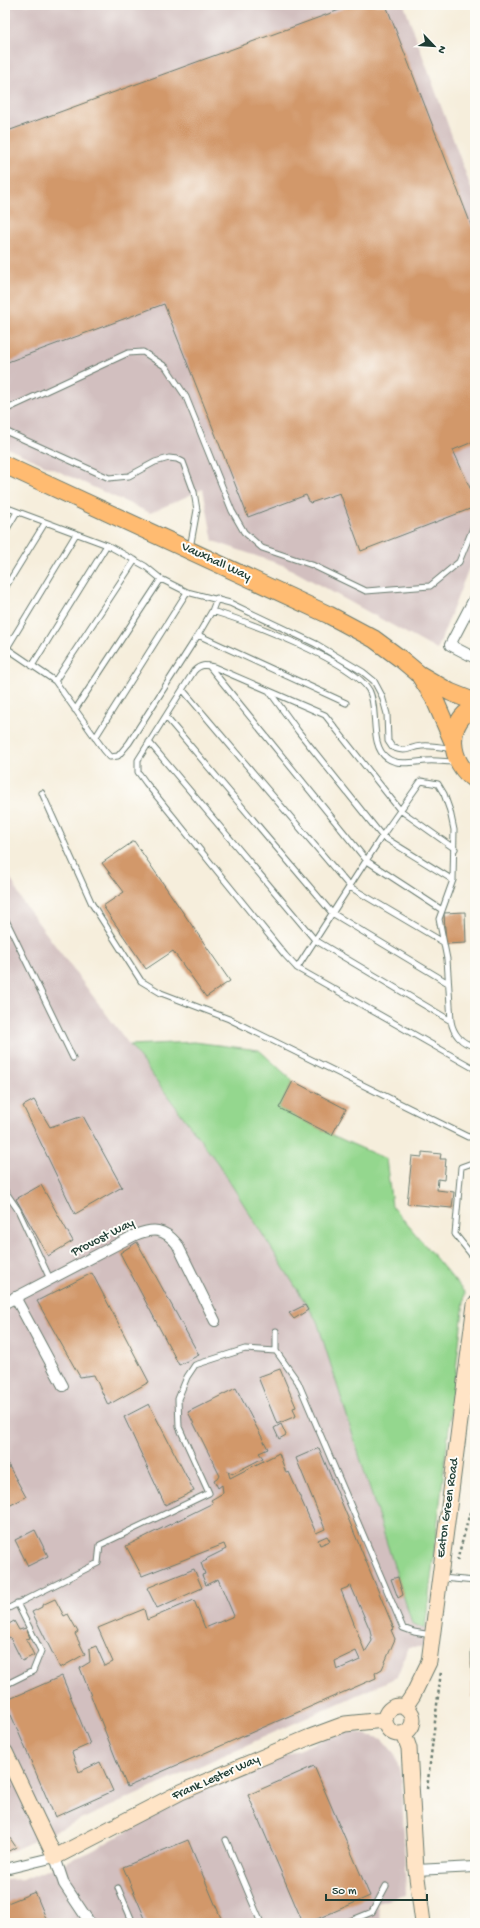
<svg xmlns="http://www.w3.org/2000/svg" width="480" height="1928" font-family="'Gochi Hand',sans-serif">
  <style>
    .industrial { fill: #d2bfbf }
    .green { fill: #94d78e; stroke: #5a8a61 }
    .building { fill: #d2986a; fill-rule: evenodd }
    .lines { fill: none; stroke-linecap: round; stroke-linejoin: round }
    .lane-casing { stroke: #6a7b6f; stroke-width: 7 }
    .street-casing { stroke: #6a7b6f; stroke-width: 12 }
    .secondary-casing { stroke: #6a7b6f; stroke-width: 17 }
    .primary-casing { stroke: #6a7b6f; stroke-width: 19 }
    .path { stroke: #6a7b6f; stroke-width: 2.5; stroke-dasharray: 3 3; stroke-linecap: butt }
    .lane { stroke: #fff; stroke-width: 5 }
    .street { stroke: #fff; stroke-width: 10 }
    .secondary { stroke: #ffe4c6; stroke-width: 15 }
    .primary { stroke: #ffbb71; stroke-width: 17 }
    .labels { text-anchor: middle; dominant-baseline: central; stroke-width: 4; stroke-linejoin: round; paint-order: stroke }
    .street-label { font-size: 13px; fill: #1f3d34; stroke: #fdfcf7 }
  </style>
  <rect width="100%" height="100%" fill="#fdfcf7"/>
  <filter id="ink" filterUnits="userSpaceOnUse"><feTurbulence type="fractalNoise" baseFrequency=".025" numOctaves="2"/><feDisplacementMap in="SourceGraphic" scale="8" xChannelSelector="R" yChannelSelector="G"/><feConvolveMatrix kernelMatrix="1 2 1 2 8 2 1 2 1" color-interpolation-filters="sRGB"/></filter>
  <filter id="wash" filterUnits="userSpaceOnUse"><feTurbulence type="fractalNoise" baseFrequency=".012" numOctaves="4" result="noise"/><feDisplacementMap in="SourceGraphic" scale="16" xChannelSelector="R" yChannelSelector="G"/><feGaussianBlur stdDeviation="0.9" result="paint"/><feColorMatrix in="noise" values="0 0 0 0 0 0 0 0 0 0 0 0 0 0 0 0 0 1.4 0 .05"/><feComposite in="paint" operator="in"/></filter>
  <g filter="url(#wash)">
    <rect width="100%" height="100%" fill="#f6eedc"/>
    <path class="industrial" d="M 5,5 L 404,5 L 475,199 L 475,552 L 437,650 L 285,566 L 213,541 L 203,489 L 150,513 L 5,447 Z
      M 5,867 L 22,901 L 219,1165 L 316,1317 L 412,1623 L 425,1629 L 424,1647 L 408,1647 L 397,1677 L 5,1854 Z
      M 344,1731 L 361,1733 L 382,1739 L 395,1754 L 402,1781 L 406,1895 L 377,1903 L 382,1923 L 5,1923 L 5,1880 L 25,1879 L 90,1852 L 198,1791 Z"/>
    <path class="green" d="M 194,1042 L 259,1050 L 293,1081 L 279,1108 L 332,1135 L 386,1159 L 392,1206 L 465,1293 L 425,1629 L 412,1623 L 317,1321 L 219,1165 L 130,1045 Z"/>
    <g id="blocks">
      <path class="building" d="M 353,5 L 386,5 L 475,235 L 475,441 L 453,450 L 475,499 L 475,507 L 361,551 L 340,493 L 310,503 L 306,495 L 248,517 L 164,304 L 5,363 L 5,132 Z
        M 134,841 L 230,981 L 206,997 L 173,951 L 146,969 L 103,906 L 124,892 L 102,863 Z
        M 465,912 L 466,943 L 446,944 L 444,913 Z
        M 293,1081 L 346,1109 L 332,1135 L 279,1108 Z
        M 34,1100 L 50,1127 L 83,1116 L 122,1187 L 75,1214 L 23,1106 Z
        M 422,1152 L 441,1154 L 440,1159 L 446,1159 L 444,1180 L 438,1179 L 437,1190 L 454,1192 L 452,1208 L 407,1204 L 412,1156 L 422,1157 Z
        M 41,1185 L 73,1241 L 48,1256 L 16,1199 Z
        M 137,1242 L 199,1355 L 179,1365 L 120,1253 Z
        M 92,1273 L 149,1382 L 108,1405 L 94,1375 L 80,1377 L 37,1301 Z
        M 305,1305 L 308,1310 L 294,1319 L 289,1313 Z
        M 280,1369 L 296,1407 L 293,1408 L 296,1416 L 277,1424 L 258,1377 Z
        M 236,1388 L 268,1449 L 259,1453 L 263,1458 L 232,1474 L 228,1471 L 230,1478 L 279,1453 L 286,1473 L 289,1472 L 316,1533 L 325,1529 L 296,1458 L 319,1448 L 394,1629 L 391,1630 L 395,1639 L 382,1669 L 375,1673 L 376,1678 L 127,1787 L 80,1668 L 90,1662 L 89,1649 L 96,1646 L 105,1666 L 113,1662 L 98,1628 L 144,1609 L 147,1620 L 194,1600 L 205,1628 L 234,1616 L 218,1579 L 206,1585 L 202,1575 L 205,1574 L 201,1563 L 207,1560 L 206,1559 L 226,1549 L 224,1544 L 142,1576 L 126,1546 L 213,1503 L 211,1500 L 223,1493 L 222,1485 L 218,1488 L 214,1480 L 220,1476 L 188,1412 ZM 327,1536 L 330,1541 L 320,1545 L 318,1540 ZM 351,1586 L 370,1630 L 372,1641 L 365,1652 L 341,1590 ZM 356,1651 L 360,1660 L 337,1670 L 335,1661 Z
        M 149,1404 L 194,1491 L 165,1505 L 124,1417 Z
        M 281,1424 L 286,1435 L 279,1439 L 274,1428 Z
        M 5,1459 L 26,1497 L 5,1508 Z
        M 35,1530 L 48,1556 L 28,1566 L 15,1540 Z
        M 194,1569 L 202,1588 L 157,1608 L 147,1588 Z
        M 398,1577 L 403,1595 L 398,1598 L 391,1579 Z
        M 55,1599 L 64,1616 L 68,1614 L 78,1632 L 75,1634 L 85,1654 L 60,1668 L 32,1612 L 42,1607 L 42,1605 Z
        M 6,1620 L 9,1624 L 14,1621 L 19,1630 L 26,1628 L 30,1638 L 26,1639 L 34,1655 L 22,1661 L 10,1637 L 5,1640 L 5,1621 Z
        M 471,1650 L 475,1650 L 475,1697 L 472,1697 Z
        M 62,1676 L 90,1744 L 72,1752 L 79,1772 L 100,1762 L 113,1791 L 55,1817 L 5,1701 Z
        M 314,1766 L 370,1896 L 308,1923 L 303,1923 L 248,1795 Z
        M 5,1779 L 9,1787 L 5,1789 Z
        M 5,1831 L 16,1847 L 5,1853 Z
        M 188,1840 L 223,1923 L 147,1923 L 123,1867 Z
        M 35,1892 L 48,1923 L 5,1923 L 5,1904 Z"/>
    </g>
  </g>
  <g filter="url(#ink)">
    <use href="#blocks" fill-opacity="0" stroke="#6a7b6f" stroke-width="1"/>
    <g class="lines">
      <defs>
        <path id="lane" d="M 5,410 L 128,353 L 143,352 L 166,367 L 186,397 L 232,511 L 244,532 L 262,548 L 312,565 L 366,591 L 430,586 L 459,562 L 475,523
          M 5,431 L 109,478 L 129,476 L 155,462 L 169,458 L 177,459 L 183,462 L 194,492 L 197,510 L 190,548
          M 5,507 L 107,545 L 145,566 L 161,579 L 187,592 L 230,603 L 316,644 L 363,672 L 374,681 L 382,696 L 387,714 L 388,741 L 392,747 C 409,754 407,747 422,746 C 432,745 441,747 451,749
          M 5,532 L 17,512
          M 5,588 L 45,523
          M 212,611 C 246,621 352,661 369,690 C 379,709 369,746 387,758 C 398,766 414,762 426,761 C 436,760 447,762 456,762
          M 198,635 L 346,703
          M 5,647 L 55,681 L 104,750 L 110,757 L 118,756 L 129,743 L 198,635 L 212,611 L 217,598
          M 7,648 L 76,534
          M 32,666 L 107,545
          M 209,666 L 367,861 L 442,910
          M 55,681 L 135,560
          M 183,690 L 350,887 L 443,942
          M 269,691 L 298,731 L 382,836 L 453,880
          M 75,710 L 161,579
          M 166,717 L 332,913 L 448,983
          M 95,738 L 187,592
          M 149,742 L 315,940 L 451,1021
          M 42,793 L 92,904 L 141,981 L 161,993 L 229,1019 L 468,1137 L 475,1136
          M 455,849 L 400,810 L 325,715 L 214,667 C 205,665 201,664 194,671 L 138,760 L 138,772 L 146,783 L 285,955 L 297,968 L 475,1069
          M 5,918 L 73,1058
          M 297,968 L 382,836 L 421,781 L 438,784 L 444,794 L 450,811 L 454,830 L 453,880 L 439,919 L 447,959 L 451,1021 C 453,1033 461,1044 475,1046
          M 475,1162 L 461,1167 L 455,1234 L 475,1259
          M 5,1191 L 18,1210 L 50,1279
          M 276,1331 L 276,1351 L 298,1382 L 403,1628 L 414,1632 L 431,1635
          M 442,1578 L 475,1581
          M 5,1610 L 98,1563 L 100,1545 L 209,1493 L 179,1427 L 178,1399 L 187,1377 L 195,1365 L 245,1349 L 276,1351
          M 9,1683 L 33,1671 L 41,1651 L 17,1603
          M 226,1840 L 261,1923
          M 118,1888 L 133,1923
          M 345,1923 L 372,1912 L 386,1886"/>
        <path id="street" d="M 475,597 L 450,645 L 475,658
          M 15,1297 L 63,1386
          M 5,1303 L 135,1235 C 153,1228 164,1228 177,1244 L 215,1321
          M 463,1399 L 475,1401
          M 5,1869 L 55,1857 L 64,1884 L 90,1923
          M 416,1870 L 475,1867"/>
        <path id="secondary" d="M385 1720a14 14 0 1 1 28 0a14 14 0 1 1-28 0Z
          M 405,1707 L 413,1695 L 429,1662 L 475,1304
          M 404,1734 L 409,1748 L 416,1870 L 423,1923
          M 5,1752 L 55,1857 L 181,1792 L 310,1737 L 345,1724 L 384,1720"/>
        <path id="primary" d="M 5,465 L 329,615 L 374,639 L 401,659 L 419,674 L 450,692 L 475,702
          M 420,676 L 434,698 L 453,742
          M 475,707 C 444,723 449,763 475,780"/>
      </defs>
      <use href="#lane" class="lane-casing"/>
      <use href="#street" class="street-casing"/>
      <use href="#secondary" class="secondary-casing"/>
      <use href="#primary" class="primary-casing"/>
      <path class="path" d="M 457,1561 L 475,1494
        M 427,1789 L 441,1671"/>
      <use href="#lane" class="lane"/>
      <use href="#street" class="street"/>
      <use href="#secondary" class="secondary"/>
      <use href="#primary" class="primary"/>
    </g>
  </g>
  <g class="labels">
    <g class="street-label">
      <text transform="translate(216 562) rotate(25)">Vauxhall Way</text>
      <text transform="translate(103 1238) rotate(-27)">Provost Way</text>
      <text transform="translate(448 1508) rotate(-82)">Eaton Green Road</text>
      <text transform="translate(216 1778) rotate(-24)">Frank Lester Way</text>
    </g>
  </g>
  <rect width="480" height="1928" fill="none" stroke="#fdfcf7" stroke-width="20"/>
  <g transform="translate(434 46) rotate(115)" stroke="#fdfcf7" stroke-width="3" paint-order="stroke">
  <path d="M0-3L7 15L0 10L-7 15Z" fill="#1f3d34"/>
  <text y="-6" font-size="11" font-weight="bold" text-anchor="middle" fill="#1f3d34">N</text>
  </g>
  <path d="M326 1894v6h101v-6" fill="none" stroke="#1f3d34" stroke-width="2"/>
  <text x="332" y="1894" font-size="12" fill="#1f3d34" stroke="#fdfcf7" stroke-width="3" paint-order="stroke">50 m</text>
</svg>
